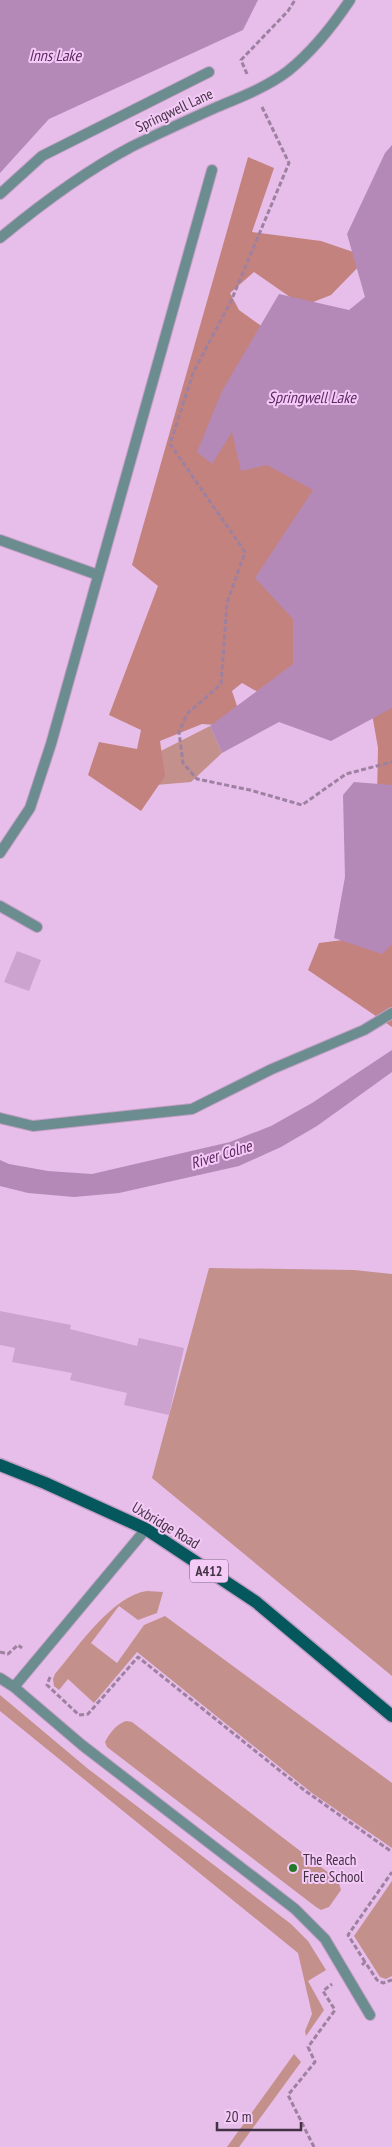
<svg xmlns="http://www.w3.org/2000/svg" width="392" height="2147" font-family="'PT Sans Narrow',sans-serif">
  <style>
    .green { fill: #c4908b }
    .forest { fill: #c4827e }
    .water { fill: #b489b7 }
    .building { fill: #cba3ce }
    .lines { fill: none; stroke-linecap: round; stroke-linejoin: round }
    .service-casing { stroke: #c29fc4; stroke-width: 12 }
    .minor-casing { stroke: #c29fc4; stroke-width: 12 }
    .primary-casing { stroke: #c29fc4; stroke-width: 15 }
    .path { stroke: #9e80a0; stroke-width: 3; stroke-dasharray: 5 2.5; stroke-linecap: butt }
    .service { stroke: #6c8d90; stroke-width: 10 }
    .minor { stroke: #6c8d90; stroke-width: 10 }
    .primary { stroke: #03575d; stroke-width: 12 }
    .poi-dot { fill: #227a28; stroke: #f4caf7; stroke-width: 2 }
    .labels { text-anchor: middle; dominant-baseline: central; stroke-width: 4; stroke-linejoin: round; paint-order: stroke }
    .shield { fill: #f4caf7; stroke: #776079; stroke-width: 1 }
    .shield-label { font-size: 14px; font-weight: bold; fill: #423243 }
    .street-label { font-size: 15px; fill: #423243; stroke: #f4caf7 }
    .poi-label { font-size: 15px; fill: #423243; stroke: #f4caf7; text-anchor: start }
    .water-label { font-size: 16px; font-style: italic; fill: #5f2a64; stroke: #f4caf7 }
  </style>
  <rect width="100%" height="100%" fill="#e6bee9"/>
  <path class="green" d="M 210,726 L 222,753 L 191,782 L 156,785 L 151,756 Z
    M 209,1268 L 354,1270 L 392,1274 L 392,1676 L 152,1478 Z
    M 147,1591 L 163,1592 L 157,1613 L 138,1620 L 119,1606 L 91,1643 L 117,1663 L 144,1625 L 165,1616 L 392,1783 L 392,1848 L 312,1793 L 137,1652 L 94,1703 L 68,1679 L 59,1690 L 54,1686 L 53,1679 L 55,1674 C 77,1648 113,1595 147,1591 Z
    M 0,1695 L 87,1768 L 291,1924 L 308,1941 L 326,1970 L 308,1981 L 324,2010 L 306,2036 L 305,2031 L 312,2014 L 298,1953 L 0,1711 Z
    M 126,1721 L 132,1722 L 338,1880 L 341,1890 L 329,1907 L 321,1910 L 316,1907 L 107,1747 L 105,1742 C 109,1734 116,1724 126,1721 Z
    M 392,1881 L 392,1976 L 386,1979 L 380,1977 L 354,1936 Z
    M 294,2054 L 301,2062 L 239,2147 L 227,2147 Z"/>
  <path class="forest" d="M 248,157 L 274,168 L 252,232 L 321,241 L 368,257 L 331,295 L 303,306 L 254,272 L 230,293 L 239,310 L 267,330 L 322,486 L 306,659 L 274,701 L 242,683 L 232,691 L 237,706 L 229,726 L 202,724 L 160,741 L 165,776 L 141,811 L 88,775 L 99,742 L 137,749 L 141,730 L 109,715 L 158,586 L 132,565 Z
    M 392,692 L 392,797 L 377,797 L 378,748 L 371,708 Z
    M 392,927 L 392,1027 L 308,970 L 319,943 L 383,935 Z"/>
  <path class="water" d="M 0,0 L 258,0 L 243,30 L 49,119 L 0,173 Z
    M 392,145 L 392,708 L 331,741 L 279,722 L 222,753 L 210,726 L 293,664 L 293,619 L 255,578 L 313,490 L 267,465 L 241,471 L 232,432 L 212,464 L 197,452 L 222,391 L 279,294 L 349,310 L 365,297 L 347,234 L 385,153 Z
    M 354,782 L 392,785 L 392,944 L 382,954 L 334,938 L 345,877 L 343,795 Z
    M 392,1050 L 392,1072 L 317,1126 L 281,1147 L 239,1166 L 119,1193 L 74,1197 L 28,1193 L 0,1186 L 0,1160 L 9,1164 L 48,1171 L 92,1174 L 230,1142 L 271,1126 L 312,1103 Z"/>
  <path class="building" d="M 17,951 L 41,960 L 29,991 L 4,982 Z
    M 0,1311 L 71,1325 L 70,1329 L 137,1346 L 139,1338 L 184,1348 L 169,1415 L 124,1405 L 127,1393 L 70,1380 L 72,1373 L 12,1362 L 15,1348 L 0,1345 Z"/>
  <g class="lines">
    <defs>
      <path id="service" d="M 0,194 L 42,156 L 209,72
        M 0,540 L 98,575
        M 0,853 L 30,808 L 51,744 L 212,170
        M 0,906 L 37,927
        M 0,1118 L 33,1126 L 192,1109 L 272,1069 L 364,1030 L 392,1013
        M 146,1529 L 14,1687 L 82,1745 L 295,1909 L 325,1939 L 370,2015
        M 0,1678 L 14,1687"/>
      <path id="minor" d="M 0,238 C 41,204 84,172 131,147 C 159,133 188,120 217,107 C 241,97 267,87 288,71 C 313,51 332,27 350,0"/>
      <path id="primary" d="M 0,1465 L 45,1483 L 146,1529 L 256,1602 L 392,1716"/>
    </defs>
    <use href="#service" class="service-casing"/>
    <use href="#minor" class="minor-casing"/>
    <use href="#primary" class="primary-casing"/>
    <path class="path" d="M 247,74 L 241,60 L 288,11 L 295,0
      M 262,107 L 289,163 L 231,301 L 193,373 L 170,444 L 245,552 L 227,603 L 221,684 L 187,714 L 179,732 L 183,763 L 197,779 L 250,790 L 302,805 L 346,774 L 392,762
      M 0,1652 L 8,1654 L 18,1645 L 22,1648
      M 50,1677 L 47,1685 L 79,1715 L 88,1714 L 138,1657 L 304,1790 L 392,1852
      M 365,1962 L 348,1935 L 392,1872
      M 362,1965 L 365,1962 L 377,1980 L 383,1983 L 392,1980
      M 314,2147 L 288,2095 L 315,2062 L 308,2047 L 335,2010 L 323,1991 L 332,1984"/>
    <use href="#service" class="service"/>
    <use href="#minor" class="minor"/>
    <use href="#primary" class="primary"/>
  </g>
  <circle class="poi-dot" cx="293" cy="1868" r="5"/>
  <g class="labels">
    <rect class="shield" x="190" y="1559.5" width="38" height="23" rx="4"/>
    <g class="shield-label">
      <text x="209" y="1571">A412</text>
    </g>
    <g class="street-label">
      <text transform="translate(174 110) rotate(-25)">Springwell Lane</text>
      <text transform="translate(166 1525) rotate(31)">Uxbridge Road</text>
    </g>
    <g class="poi-label">
      <text x="303" y="1859">The Reach<tspan x="303" dy="17">Free School</tspan></text>
    </g>
    <g class="water-label">
      <text x="55" y="55">Inns Lake</text>
      <text x="312" y="397">Springwell Lake</text>
      <text transform="translate(221 1154) rotate(-17)">River Colne</text>
    </g>
  </g>
  <path d="M217 2122v8h84v-8" fill="none" stroke="#423243" stroke-width="2.5"/>
  <text x="225" y="2122" font-size="15" fill="#423243" stroke="#f4caf7" stroke-width="4" paint-order="stroke">20 m</text>
</svg>
